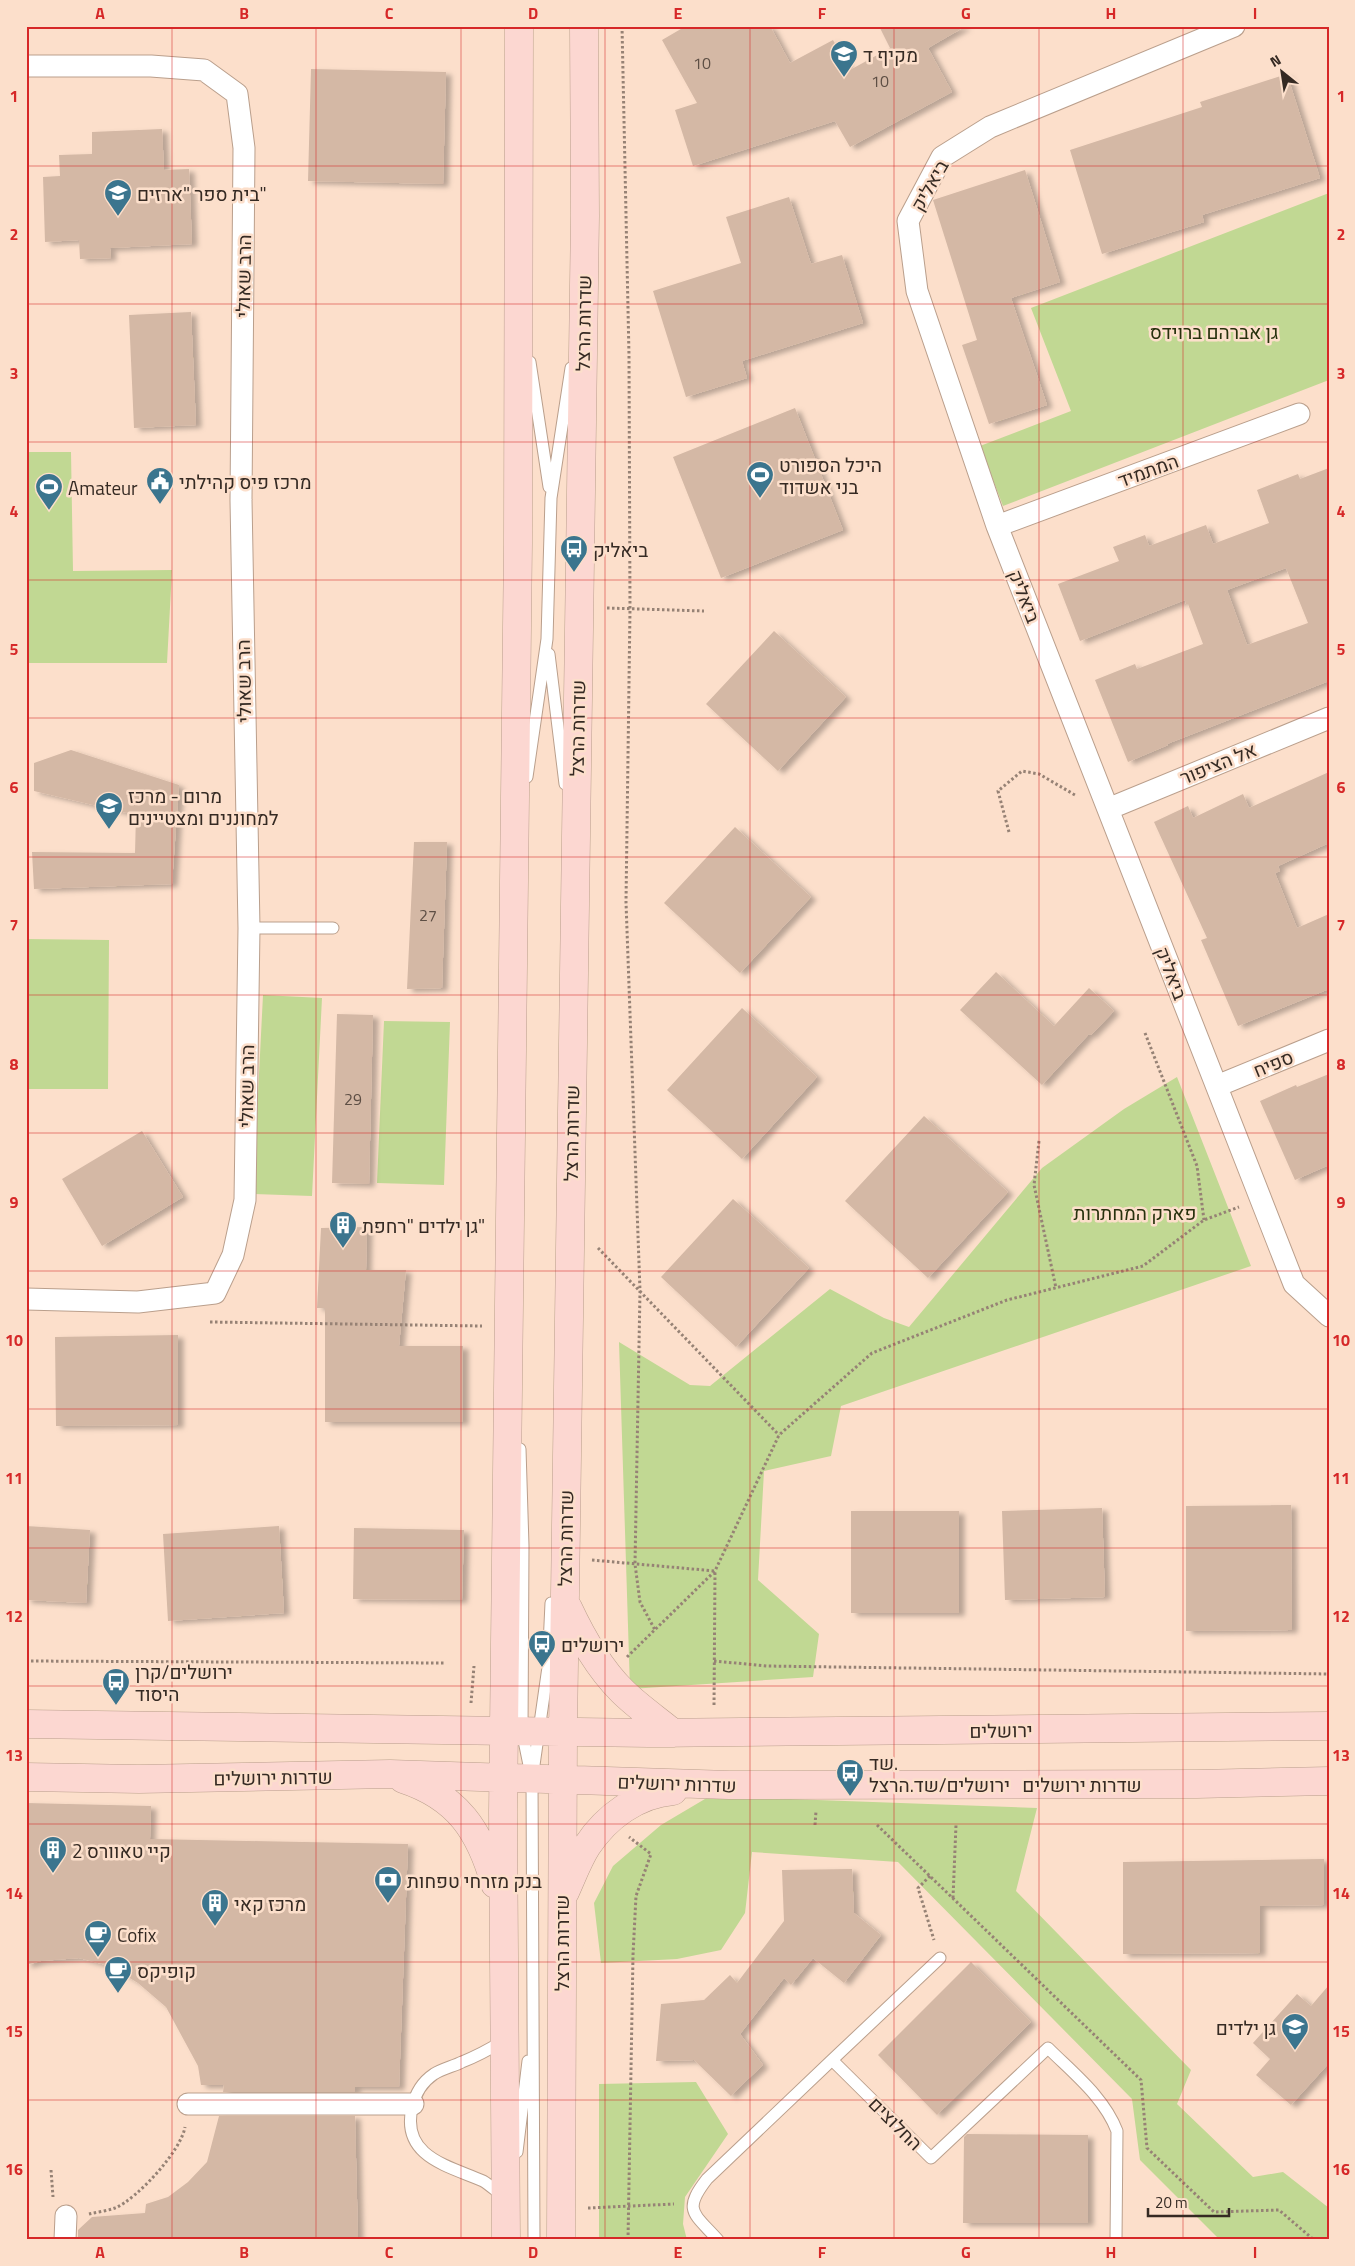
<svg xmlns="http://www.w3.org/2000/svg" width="1355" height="2266" font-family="'Titillium Web',Heebo,sans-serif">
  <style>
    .green { fill: #c1d893 }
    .building { fill: #d4b8a5; fill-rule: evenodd; filter: url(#shadow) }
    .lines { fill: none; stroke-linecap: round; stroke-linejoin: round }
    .lane-casing { stroke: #ba9f8c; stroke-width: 13 }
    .street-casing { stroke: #ba9f8c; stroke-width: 23 }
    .secondary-casing { stroke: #ba9f8c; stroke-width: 29 }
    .path { stroke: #968275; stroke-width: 3; stroke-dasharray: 2.5 2.5; stroke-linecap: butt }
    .lane { stroke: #fff; stroke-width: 11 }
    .street { stroke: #fff; stroke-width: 21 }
    .secondary { stroke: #fcd7d1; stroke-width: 28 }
    .grid { fill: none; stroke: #d62828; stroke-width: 1; stroke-opacity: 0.55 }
    .labels { text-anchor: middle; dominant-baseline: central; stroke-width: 5; stroke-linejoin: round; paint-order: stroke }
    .number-label { font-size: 16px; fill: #5d4e44 }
    .poi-label { font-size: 19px; fill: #352a23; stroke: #fcdfcb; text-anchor: start }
    .street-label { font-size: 19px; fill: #352a23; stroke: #fcdfcb }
    .park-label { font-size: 19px; fill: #27310d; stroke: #fcdfcb }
    .neatline { fill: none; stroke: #d62828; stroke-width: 2 }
    .grid-label { font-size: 16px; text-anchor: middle; font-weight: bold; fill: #d62828 }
  </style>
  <defs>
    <filter id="shadow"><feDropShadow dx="5.5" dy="3" stdDeviation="2.5" flood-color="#0004"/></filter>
  </defs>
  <rect width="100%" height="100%" fill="#fcdfcb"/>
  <path class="green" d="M 1329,193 L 1329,380 L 1003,506 L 980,446 L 1071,411 L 1031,308 Z
    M 26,452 L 71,452 L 73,571 L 172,570 L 167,663 L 26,663 Z
    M 26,939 L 109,940 L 108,1089 L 26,1089 Z
    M 263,995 L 322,998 L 312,1196 L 253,1194 Z
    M 384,1021 L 450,1022 L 444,1185 L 377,1183 Z
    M 1177,1077 L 1251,1266 L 841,1406 L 831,1456 L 764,1471 L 758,1580 L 819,1634 L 813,1677 L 630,1689 L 619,1342 L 690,1385 L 710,1386 L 830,1289 L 884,1318 L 909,1327 L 1042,1168 L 1124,1109 Z
    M 710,1796 L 1037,1808 L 1016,1891 L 1191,2070 L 1177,2104 L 1253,2177 L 1283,2172 L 1329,2208 L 1329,2240 L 1220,2240 L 1140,2160 L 1132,2099 L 898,1862 L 752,1852 L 745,1913 L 721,1950 L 677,1959 L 601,1963 L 594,1903 L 613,1866 L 661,1825 Z
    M 696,2082 L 728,2134 L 685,2197 L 683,2224 L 687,2240 L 599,2240 L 599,2084 Z"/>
  <path class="building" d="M 686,26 L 770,26 L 790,63 L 833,40 L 850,70 L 890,48 L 879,26 L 966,26 L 928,48 L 952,92 L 850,147 L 835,121 L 693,166 L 675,110 L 697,103 L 662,40 Z
    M 311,69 L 446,72 L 443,184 L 308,181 Z
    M 1287,74 L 1320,178 L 1202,215 L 1204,222 L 1102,254 L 1070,150 L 1202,107 L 1200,102 Z
    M 162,129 L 164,170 L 189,169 L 192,244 L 110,248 L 111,258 L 80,259 L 79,240 L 45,242 L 43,177 L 60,176 L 59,155 L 92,154 L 92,132 Z
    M 1025,170 L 1060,282 L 1011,298 L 1047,405 L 989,424 L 962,345 L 977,340 L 933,200 Z
    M 789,197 L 811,264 L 842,255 L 863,323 L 742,361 L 747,378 L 686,397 L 653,291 L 741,263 L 726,217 Z
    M 191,312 L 196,425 L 134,428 L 129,315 Z
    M 795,408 L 843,530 L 721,578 L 673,457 Z
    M 1329,468 L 1329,681 L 1167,744 L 1168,745 L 1128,762 L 1095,680 L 1135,664 L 1137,669 L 1203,644 L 1188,604 L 1186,604 L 1185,600 L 1080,641 L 1058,584 L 1119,561 L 1113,547 L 1145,535 L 1149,546 L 1206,525 L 1213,544 L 1269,523 L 1257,490 L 1298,474 L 1300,479 ZM 1286,568 L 1308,623 L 1247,645 L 1227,590 Z
    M 774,631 L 846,697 L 778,771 L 706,704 Z
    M 71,750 L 179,785 L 172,884 L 34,889 L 32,852 L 135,853 L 136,815 L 34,791 L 34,763 Z
    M 1329,772 L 1329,843 L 1278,866 L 1280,871 L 1275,873 L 1297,928 L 1329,914 L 1329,989 L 1238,1026 L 1201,940 L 1207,938 L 1154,822 L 1188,806 L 1193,818 L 1243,794 L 1249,808 Z
    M 735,827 L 811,897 L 740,973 L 664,903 Z
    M 414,842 L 447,842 L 442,988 L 407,989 Z
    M 996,972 L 1054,1026 L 1089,988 L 1114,1011 L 1091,1035 L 1089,1034 L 1042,1085 L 960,1010 Z
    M 742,1008 L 817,1077 L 742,1159 L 667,1090 Z
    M 337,1014 L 373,1015 L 369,1184 L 332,1183 Z
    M 1329,1074 L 1329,1165 L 1295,1180 L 1260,1101 L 1296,1085 L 1297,1087 Z
    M 924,1116 L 1008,1192 L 928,1278 L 845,1201 Z
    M 142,1131 L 183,1197 L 102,1246 L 62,1179 Z
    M 733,1199 L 809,1268 L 736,1347 L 661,1277 Z
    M 367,1227 L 366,1270 L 406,1270 L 399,1346 L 463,1346 L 463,1422 L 325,1422 L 325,1308 L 317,1308 L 321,1228 Z
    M 178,1335 L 178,1425 L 56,1426 L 55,1337 Z
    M 1291,1505 L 1292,1630 L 1186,1631 L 1186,1506 Z
    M 1102,1508 L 1105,1597 L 1005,1600 L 1002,1511 Z
    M 851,1511 L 959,1511 L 959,1613 L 851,1613 Z
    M 26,1526 L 90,1530 L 86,1603 L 26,1600 Z
    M 279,1526 L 284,1613 L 168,1621 L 163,1534 Z
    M 354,1528 L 464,1530 L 462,1600 L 353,1599 Z
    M 26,1803 L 151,1806 L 150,1839 L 408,1844 L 399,2087 L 355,2087 L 355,2092 L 223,2092 L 224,2085 L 201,2085 L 198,2066 L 166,2007 L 138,1983 L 110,1966 L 79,1958 L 41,1961 L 26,1965 Z
    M 1324,1859 L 1324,1905 L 1260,1906 L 1260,1953 L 1123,1954 L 1123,1862 Z
    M 852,1869 L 854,1913 L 881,1935 L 844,1983 L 813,1958 L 791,1985 L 784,1978 L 740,2034 L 763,2065 L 747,2080 L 731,2096 L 694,2060 L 656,2061 L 661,2004 L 704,2000 L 730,1975 L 737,1983 L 784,1921 L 782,1870 Z
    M 971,1962 L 1031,2022 L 937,2115 L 878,2055 Z
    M 1329,1985 L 1329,2063 L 1291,2105 L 1256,2075 L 1270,2059 L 1253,2043 L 1297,1994 L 1311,2006 Z
    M 219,2116 L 355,2116 L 358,2240 L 78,2240 L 78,2230 L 92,2217 L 145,2213 L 146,2204 L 168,2197 L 188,2182 L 207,2162 Z
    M 967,2134 L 1088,2135 L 1088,2223 L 963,2223 L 964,2137 Z"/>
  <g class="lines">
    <defs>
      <path id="lane" d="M 530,362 L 549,487
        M 549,654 L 565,784
        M 527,777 L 547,639 L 551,498 L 571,368
        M 249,928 L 333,928
        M 520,1449 L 523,1546 L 522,1731 L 530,1770
        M 503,2041 C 490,2049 477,2056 462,2062 C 454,2066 442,2069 434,2074 C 422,2082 415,2094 412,2108 C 401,2157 449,2166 483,2181 C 490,2185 497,2192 504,2197
        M 832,2060 L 940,1958
        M 517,2152 L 528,2061
        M 534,2240 L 532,1779 L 548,1667 L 551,1603
        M 718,2240 C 694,2213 682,2211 707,2179 L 832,2060 L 931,2158 L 1048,2048 C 1073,2073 1104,2097 1117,2131 L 1116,2240"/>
      <path id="street" d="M 1234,26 L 990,127 L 942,157 L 908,221 L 917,291 L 997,526 L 1294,1284 L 1329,1316
        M 26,66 L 151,66 L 204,70 L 237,94 L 244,148 L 241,500 L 249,928 L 245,1200 L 233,1255 L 215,1293 L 138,1302 L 26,1299
        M 997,526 L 1299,414
        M 1108,809 L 1329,718
        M 1217,1086 L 1329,1040
        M 188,2104 L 413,2104
        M 65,2240 L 66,2216"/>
      <path id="secondary" d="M 568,1608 C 582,1638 598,1667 622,1691 C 637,1706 656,1719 673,1733
        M 26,1724 L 649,1733 L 1329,1726
        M 26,1777 L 139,1779 L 390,1774 L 729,1785 L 1197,1784 L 1329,1781
        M 403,1779 C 458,1797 480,1831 495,1884
        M 565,1892 C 572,1877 578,1860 587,1846 C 606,1817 637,1794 673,1791
        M 506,2240 L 503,1812 L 518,543 L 519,26
        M 561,2240 L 563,1732 L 585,216 L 584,26"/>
    </defs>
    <use href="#lane" class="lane-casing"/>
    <use href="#street" class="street-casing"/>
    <use href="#secondary" class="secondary-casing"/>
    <path class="path" d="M 622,26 L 629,356 L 630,609 L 626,902 L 640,1291 L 635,1564 L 640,1602 L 655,1630
      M 607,608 L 704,611
      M 1009,832 L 998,791 L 1022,771 L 1039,774 L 1075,795
      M 1145,1033 L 1197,1166 L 1204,1220
      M 1039,1141 L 1034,1185 L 1056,1288
      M 598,1248 L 779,1435
      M 210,1322 L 482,1326
      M 592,1560 L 715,1571 L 714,1707
      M 627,1657 L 715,1571 L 779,1435 L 872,1353 L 1007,1300 L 1143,1266 L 1204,1220 L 1239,1207
      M 26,1661 L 444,1663
      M 714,1661 L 767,1666 L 1329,1674
      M 471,1703 L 474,1666
      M 815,1825 L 816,1811
      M 877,1825 L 1141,2080 L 1147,2148 L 1214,2212 L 1279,2210 L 1314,2240
      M 930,1876 L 918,1888 L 934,1940
      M 953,1898 L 956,1825
      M 51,2170 L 53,2197
      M 588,2208 L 674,2204
      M 89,2214 C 97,2212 107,2211 115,2208 C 137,2199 181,2151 185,2127
      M 628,2240 L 633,1955 L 636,1896 L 651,1854 L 629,1837"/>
    <use href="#lane" class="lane"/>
    <use href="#street" class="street"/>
    <use href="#secondary" class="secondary"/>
  </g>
  <path class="grid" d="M 172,26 L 172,2240M 316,26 L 316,2240M 461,26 L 461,2240M 605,26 L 605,2240M 750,26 L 750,2240M 894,26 L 894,2240M 1039,26 L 1039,2240M 1183,26 L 1183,2240M 26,166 L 1329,166M 26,304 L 1329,304M 26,442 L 1329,442M 26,580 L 1329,580M 26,718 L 1329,718M 26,857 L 1329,857M 26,995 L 1329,995M 26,1133 L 1329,1133M 26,1271 L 1329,1271M 26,1409 L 1329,1409M 26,1548 L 1329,1548M 26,1686 L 1329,1686M 26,1824 L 1329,1824M 26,1962 L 1329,1962M 26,2100 L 1329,2100"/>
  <defs>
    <symbol id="school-pin" viewBox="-11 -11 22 30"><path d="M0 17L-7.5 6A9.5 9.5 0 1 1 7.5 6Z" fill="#3b758e" stroke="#fcdfcb"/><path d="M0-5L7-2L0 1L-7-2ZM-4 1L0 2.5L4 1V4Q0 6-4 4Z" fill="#fff"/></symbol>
    <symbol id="stadium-pin" viewBox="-11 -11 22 30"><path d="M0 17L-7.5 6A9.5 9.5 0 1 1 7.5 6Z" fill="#3b758e" stroke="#fcdfcb"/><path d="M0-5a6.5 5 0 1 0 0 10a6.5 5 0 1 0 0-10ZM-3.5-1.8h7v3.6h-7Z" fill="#fff"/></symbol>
    <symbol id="civic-pin" viewBox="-11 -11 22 30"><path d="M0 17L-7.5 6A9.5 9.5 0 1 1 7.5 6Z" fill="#3b758e" stroke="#fcdfcb"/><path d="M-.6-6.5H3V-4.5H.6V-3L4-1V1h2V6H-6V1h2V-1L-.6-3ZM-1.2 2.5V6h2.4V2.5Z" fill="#fff"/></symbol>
    <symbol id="bus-pin" viewBox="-11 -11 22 30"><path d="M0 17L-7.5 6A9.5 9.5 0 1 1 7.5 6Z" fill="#3b758e" stroke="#fcdfcb"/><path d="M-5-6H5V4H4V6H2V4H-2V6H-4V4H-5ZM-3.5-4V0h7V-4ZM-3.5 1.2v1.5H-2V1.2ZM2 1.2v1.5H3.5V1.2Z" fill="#fff"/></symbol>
    <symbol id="building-pin" viewBox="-11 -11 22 30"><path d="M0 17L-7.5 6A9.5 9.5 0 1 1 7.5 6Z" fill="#3b758e" stroke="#fcdfcb"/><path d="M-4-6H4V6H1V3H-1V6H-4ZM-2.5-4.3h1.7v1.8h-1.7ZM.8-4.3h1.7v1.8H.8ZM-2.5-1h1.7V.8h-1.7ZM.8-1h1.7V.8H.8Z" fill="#fff"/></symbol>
    <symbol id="bank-pin" viewBox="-11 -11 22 30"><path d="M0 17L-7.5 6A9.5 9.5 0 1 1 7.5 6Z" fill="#3b758e" stroke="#fcdfcb"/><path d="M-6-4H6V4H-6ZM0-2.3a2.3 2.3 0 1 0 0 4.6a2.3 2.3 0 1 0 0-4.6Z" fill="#fff"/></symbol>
    <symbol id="cafe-pin" viewBox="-11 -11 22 30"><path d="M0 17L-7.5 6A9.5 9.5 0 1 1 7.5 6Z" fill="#3b758e" stroke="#fcdfcb"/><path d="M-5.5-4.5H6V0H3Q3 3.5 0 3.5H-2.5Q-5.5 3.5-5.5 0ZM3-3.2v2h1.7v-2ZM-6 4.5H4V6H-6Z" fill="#fff"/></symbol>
  </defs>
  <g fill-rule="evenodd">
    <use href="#school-pin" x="828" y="38" width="32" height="43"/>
    <use href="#school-pin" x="102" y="177" width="32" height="43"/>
    <use href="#stadium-pin" x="744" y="459" width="32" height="43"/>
    <use href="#civic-pin" x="144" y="465" width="32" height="43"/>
    <use href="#stadium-pin" x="33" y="471" width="32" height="43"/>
    <use href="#bus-pin" x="558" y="533" width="32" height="43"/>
    <use href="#school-pin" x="93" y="790" width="32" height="43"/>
    <use href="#building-pin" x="327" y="1209" width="32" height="43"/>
    <use href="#bus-pin" x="526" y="1628" width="32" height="43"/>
    <use href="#bus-pin" x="100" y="1666" width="32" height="43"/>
    <use href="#bus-pin" x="834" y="1757" width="32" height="43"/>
    <use href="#building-pin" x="37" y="1834" width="32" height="43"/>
    <use href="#bank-pin" x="372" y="1864" width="32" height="43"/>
    <use href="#building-pin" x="199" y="1887" width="32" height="43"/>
    <use href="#cafe-pin" x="82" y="1918" width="32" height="43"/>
    <use href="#cafe-pin" x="102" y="1954" width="32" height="43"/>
    <use href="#school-pin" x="1279" y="2011" width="32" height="43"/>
  </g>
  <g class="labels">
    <g class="number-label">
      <text x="702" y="63">10</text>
      <text x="880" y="81">10</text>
      <text x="428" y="915">27</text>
      <text x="353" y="1099">29</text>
    </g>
    <g class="poi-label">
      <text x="863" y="54">מקיף ד</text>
      <text x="137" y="193">בית ספר "ארזים"</text>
      <text x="779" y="464">היכל הספורט<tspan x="779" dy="22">בני אשדוד</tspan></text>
      <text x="179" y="481">מרכז פיס קהילתי</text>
      <text x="68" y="487">Amateur</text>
      <text x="593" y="549">ביאליק</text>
      <text x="128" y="795">מרום - מרכז<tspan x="128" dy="22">למחוננים ומצטיינים</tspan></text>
      <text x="362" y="1225">גן ילדים "רחפת"</text>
      <text x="561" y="1644">ירושלים</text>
      <text x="135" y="1671">ירושלים/קרן<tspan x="135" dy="22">היסוד</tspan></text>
      <text x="869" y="1762">שד.<tspan x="869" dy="22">ירושלים/שד.הרצל</tspan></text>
      <text x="72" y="1850">קיי טאוורס 2</text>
      <text x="407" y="1880">בנק מזרחי טפחות</text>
      <text x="234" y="1903">מרכז קאי</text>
      <text x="117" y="1934">Cofix</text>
      <text x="137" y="1970">קופיקס</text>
      <text x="1276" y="2027" text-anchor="end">גן ילדים</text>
    </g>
    <g class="street-label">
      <text transform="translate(929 185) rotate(-60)">ביאליק</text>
      <text transform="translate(243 276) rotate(-89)">הרב שאולי</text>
      <text transform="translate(583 323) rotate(-89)">שדרות הרצל</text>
      <text transform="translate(1148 470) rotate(-20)">המתמיד</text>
      <text transform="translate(1025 596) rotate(69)">ביאליק</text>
      <text transform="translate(243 681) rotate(-91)">הרב שאולי</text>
      <text transform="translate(577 728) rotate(-89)">שדרות הרצל</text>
      <text transform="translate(1218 763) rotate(-22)">אל הציפור</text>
      <text transform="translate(1172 973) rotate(69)">ביאליק</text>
      <text transform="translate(1273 1063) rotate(-22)">ספיח</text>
      <text transform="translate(246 1086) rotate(-89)">הרב שאולי</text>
      <text transform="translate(571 1133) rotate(-89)">שדרות הרצל</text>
      <text transform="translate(565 1538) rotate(-89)">שדרות הרצל</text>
      <text transform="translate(1001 1730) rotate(-1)">ירושלים</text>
      <text transform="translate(273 1777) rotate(-1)">שדרות ירושלים</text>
      <text transform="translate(677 1783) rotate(2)">שדרות ירושלים</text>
      <text x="1082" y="1784">שדרות ירושלים</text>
      <text transform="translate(561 1943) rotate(-90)">שדרות הרצל</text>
      <text transform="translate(896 2123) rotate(45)">החלוצים</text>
    </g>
    <g class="park-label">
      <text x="1214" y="331">גן אברהם ברוידס</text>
      <text x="1135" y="1212">פארק המחתרות</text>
    </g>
  </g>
  <rect width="1355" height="2266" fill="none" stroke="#fcdfcb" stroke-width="55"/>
  <g transform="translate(1282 72) rotate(330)" stroke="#fcdfcb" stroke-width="4" paint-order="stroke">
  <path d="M0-4L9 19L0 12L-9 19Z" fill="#352a23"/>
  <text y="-8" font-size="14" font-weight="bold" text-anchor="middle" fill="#352a23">N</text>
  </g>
  <path d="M1148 2208v8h81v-8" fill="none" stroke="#352a23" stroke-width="2.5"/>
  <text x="1155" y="2208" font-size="15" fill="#352a23" stroke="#fcdfcb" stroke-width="4" paint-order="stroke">20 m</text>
  <rect x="28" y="28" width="1300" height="2210" class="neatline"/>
  <g class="grid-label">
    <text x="100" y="19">A</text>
    <text x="244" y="19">B</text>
    <text x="389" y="19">C</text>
    <text x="533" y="19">D</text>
    <text x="678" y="19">E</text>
    <text x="822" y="19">F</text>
    <text x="966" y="19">G</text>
    <text x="1111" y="19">H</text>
    <text x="1255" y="19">I</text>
    <text x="14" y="102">1</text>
    <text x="1341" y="102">1</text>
    <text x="14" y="240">2</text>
    <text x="1341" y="240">2</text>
    <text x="14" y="379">3</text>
    <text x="1341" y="379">3</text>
    <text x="14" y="517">4</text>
    <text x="1341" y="517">4</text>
    <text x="14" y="655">5</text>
    <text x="1341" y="655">5</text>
    <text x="14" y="793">6</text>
    <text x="1341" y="793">6</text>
    <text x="14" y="931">7</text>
    <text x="1341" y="931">7</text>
    <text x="14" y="1070">8</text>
    <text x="1341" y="1070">8</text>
    <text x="14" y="1208">9</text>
    <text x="1341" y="1208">9</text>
    <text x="14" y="1346">10</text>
    <text x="1341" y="1346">10</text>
    <text x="14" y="1484">11</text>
    <text x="1341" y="1484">11</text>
    <text x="14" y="1622">12</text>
    <text x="1341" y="1622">12</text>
    <text x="14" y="1761">13</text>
    <text x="1341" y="1761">13</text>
    <text x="14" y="1899">14</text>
    <text x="1341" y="1899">14</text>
    <text x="14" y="2037">15</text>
    <text x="1341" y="2037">15</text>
    <text x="14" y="2175">16</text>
    <text x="1341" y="2175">16</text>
    <text x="100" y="2258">A</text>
    <text x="244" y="2258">B</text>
    <text x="389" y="2258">C</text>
    <text x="533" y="2258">D</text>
    <text x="678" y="2258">E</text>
    <text x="822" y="2258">F</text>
    <text x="966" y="2258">G</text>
    <text x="1111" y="2258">H</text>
    <text x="1255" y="2258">I</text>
  </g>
</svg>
